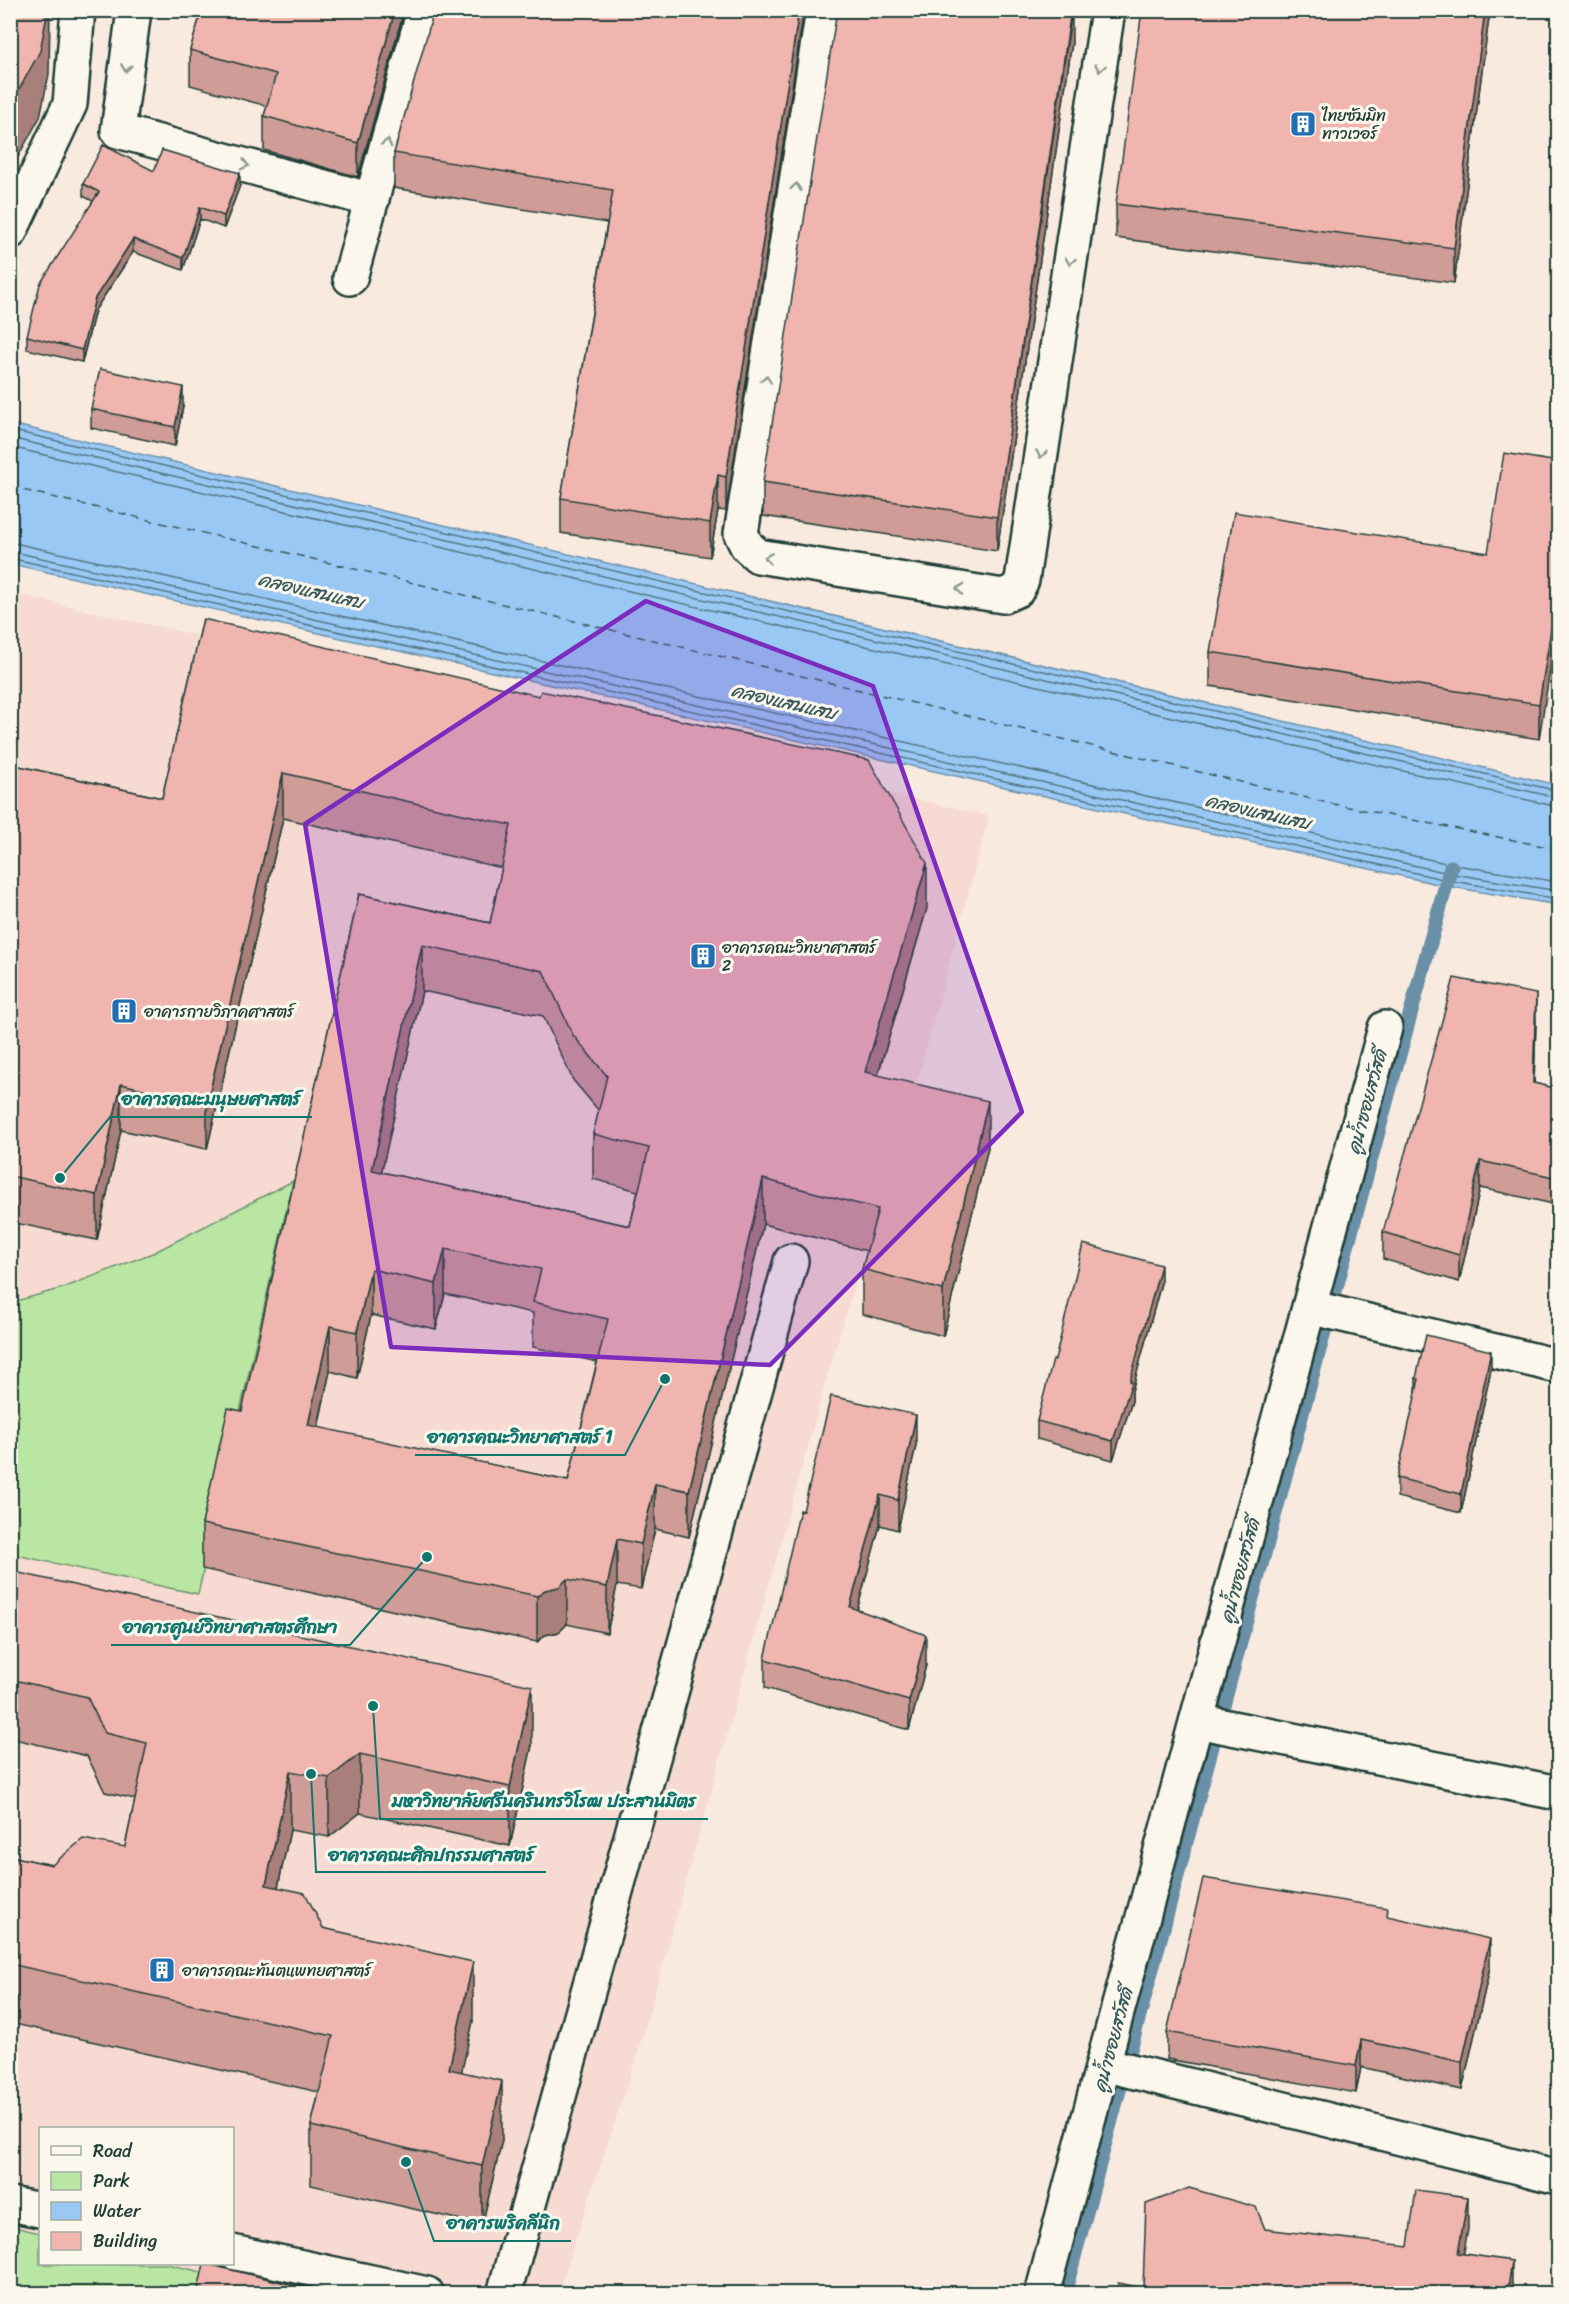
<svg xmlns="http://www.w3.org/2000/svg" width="1569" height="2304" font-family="Sriracha,'Playpen Sans Thai',sans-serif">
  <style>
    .built { fill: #f7dad2; fill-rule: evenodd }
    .green { fill: #b9e6a3; stroke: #6c926c; stroke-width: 1.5 }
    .water { fill: #9ac8f4; stroke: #6990a7; stroke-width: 1.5 }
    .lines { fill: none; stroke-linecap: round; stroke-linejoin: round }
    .shore { stroke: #507581; stroke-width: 1.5 }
    .stream { stroke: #6990a7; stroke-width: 15 }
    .ferry { stroke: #38595a; stroke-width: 1.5; stroke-dasharray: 8 6; stroke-linecap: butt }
    .minor-casing { stroke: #1f3d34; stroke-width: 38 }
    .minor { stroke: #fbf7ec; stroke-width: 33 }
    .wall { fill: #cf9c97; stroke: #1f3d34; stroke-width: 1.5; fill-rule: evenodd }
    .shaded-wall { fill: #a97f7b; stroke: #1f3d34; stroke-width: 1.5 }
    .building { fill: #f1b5b0; stroke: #1f3d34; stroke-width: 1.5; fill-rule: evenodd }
    .oneway { stroke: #8d9a90 }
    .marked { fill: #7b2cbf; fill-opacity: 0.2; stroke: #7b2cbf; stroke-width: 4.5; stroke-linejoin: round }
    .labels { text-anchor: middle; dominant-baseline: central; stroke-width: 6; stroke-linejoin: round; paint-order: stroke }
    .poi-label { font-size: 16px; fill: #1f3d34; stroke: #fbf7ec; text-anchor: start }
    .water-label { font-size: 18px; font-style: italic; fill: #38595a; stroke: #fbf7ec }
    .leader { fill: none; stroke: #0f766e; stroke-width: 2 }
    .callout-dot { fill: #0f766e; stroke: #fbf7ec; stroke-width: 2 }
    .callout-label { font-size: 18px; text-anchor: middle; font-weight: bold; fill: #0f766e; stroke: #fbf7ec; stroke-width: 6; stroke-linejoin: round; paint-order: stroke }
  </style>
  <rect width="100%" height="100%" fill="#f9eae0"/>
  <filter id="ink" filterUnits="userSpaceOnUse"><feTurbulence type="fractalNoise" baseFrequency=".0167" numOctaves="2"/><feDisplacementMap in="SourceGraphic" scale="12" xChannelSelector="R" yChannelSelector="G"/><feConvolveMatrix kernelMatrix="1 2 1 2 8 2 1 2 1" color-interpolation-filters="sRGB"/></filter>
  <g filter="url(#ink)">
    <path class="built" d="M 11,593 L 989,816 L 919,1075 L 832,1360 L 638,2052 L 558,2293 L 11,2294 ZM 40,2128 L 232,2128 L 232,2264 L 40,2264 Z"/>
    <path class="green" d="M 293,1181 L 198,1594 L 11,1554 L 10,1328 L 16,1301 L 63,1288 L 155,1252 Z
      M 10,2226 L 40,2233 L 40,2264 L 167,2264 L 293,2293 L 11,2293 Z"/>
    <path class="water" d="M 11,424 L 1558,785 L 1558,905 L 1446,886 L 11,564 Z"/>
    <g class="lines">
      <path class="shore" d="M 10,430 L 1558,791
        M 10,438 L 1558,798
        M 10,447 L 1558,807
        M 10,542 L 1450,864 L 1558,882
        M 10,551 L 1448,873 L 1558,891
        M 10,558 L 1447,880 L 1558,899"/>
      <path class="stream" d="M 1064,2294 L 1388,1095 L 1451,867"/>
      <path class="ferry" d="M 10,487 L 574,621 L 1328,803 L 1558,849"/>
      <defs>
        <path id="minor" d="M 134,10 L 118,131 L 372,200
          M 823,10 L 741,534 L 747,546 L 758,556 L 1003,596 L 1017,590 L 1022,580 L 1108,10
          M 10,232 L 70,104 L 78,10
          M 350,278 L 424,10
          M 1309,1307 L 1558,1366
          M 1197,1721 L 1558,1793
          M 1103,2064 L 1558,2177
          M 10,2204 L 40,2210
          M 232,2252 L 427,2294
          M 504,2294 L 791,1261
          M 1042,2294 L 1103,2064 L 1385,1028"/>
      </defs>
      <use href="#minor" class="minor-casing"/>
      <use href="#minor" class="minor"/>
    </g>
    <path class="wall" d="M 202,10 L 404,10 L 358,177 L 264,150 L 264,116 L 267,106 L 190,85 L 190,50 Z
      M 804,10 L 726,511 L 718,510 L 710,557 L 561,533 L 561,498 L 607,223 L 394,188 L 394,153 Z
      M 1490,10 L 1454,283 L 1116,238 L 1116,204 Z
      M 1072,42 L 997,551 L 763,516 L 763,482 Z
      M 154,171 L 240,185 L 224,228 L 200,219 L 183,270 L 133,252 L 95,310 L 82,362 L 27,349 L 27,336 L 93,201 L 83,196 L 83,184 Z
      M 183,406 L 175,446 L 91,428 L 91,409 Z
      M 1558,462 L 1539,739 L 1210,686 L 1210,652 L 1488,553 Z
      M 203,619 L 927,908 L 878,1075 L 988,1147 L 943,1336 L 862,1314 L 862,1269 L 867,1251 L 763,1224 L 689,1537 L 655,1529 L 641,1589 L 617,1585 L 607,1633 L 567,1624 L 559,1632 L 545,1635 L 537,1642 L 202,1569 L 202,1524 L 242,1411 L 359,894 L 490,923 L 502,868 L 283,818 L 207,1149 L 121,1130 L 97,1240 L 10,1222 L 10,764 L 162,798 ZM 422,991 L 543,1016 L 573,1080 L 599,1111 L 593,1134 L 593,1179 L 638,1191 L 630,1226 L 381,1172 ZM 445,1294 L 533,1313 L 533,1347 L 597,1362 L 568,1481 L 318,1428 L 330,1371 L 357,1378 L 371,1315 L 436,1329 Z
      M 1536,1022 L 1534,1083 L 1558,1089 L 1558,1205 L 1480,1188 L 1459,1282 L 1383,1259 L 1383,1232 Z
      M 1161,1283 L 1132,1391 L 1132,1401 L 1113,1460 L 1037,1439 L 1037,1421 L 1055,1360 Z
      M 1491,1369 L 1461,1513 L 1397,1497 L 1397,1478 L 1416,1395 L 1416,1378 Z
      M 916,1445 L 898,1530 L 880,1525 L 857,1610 L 926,1665 L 909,1730 L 765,1688 L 765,1659 L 803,1511 Z
      M 10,1571 L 532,1745 L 510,1846 L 360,1813 L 329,1837 L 290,1830 L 278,1887 L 323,1928 L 473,2021 L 461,2072 L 502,2140 L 482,2225 L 311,2185 L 311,2126 L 319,2092 L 10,2023 L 10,1856 L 52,1865 L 125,1847 L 135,1799 L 105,1792 L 87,1756 L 10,1738 Z
      M 1388,1917 L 1490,1967 L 1462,2090 L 1361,2067 L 1356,2093 L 1167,2059 L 1167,2032 Z"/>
    <path class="shaded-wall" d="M 48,10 L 50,10 L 49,74 L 40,117 L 10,171 L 10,106 Z
      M 395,10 L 404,10 L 358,177 L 358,143 Z
      M 799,10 L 804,10 L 726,511 L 726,477 Z
      M 1072,10 L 1072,42 L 997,551 L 997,517 Z
      M 1485,10 L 1490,10 L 1454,283 L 1454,248 Z
      M 240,173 L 240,185 L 224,228 L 224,216 Z
      M 200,207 L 200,219 L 183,270 L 183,258 Z
      M 133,239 L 133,252 L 95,310 L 82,362 L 82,350 L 95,298 Z
      M 183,387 L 183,406 L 175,446 L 175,427 Z
      M 718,475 L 718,510 L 710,557 L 710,523 Z
      M 1558,585 L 1558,620 L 1539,739 L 1539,704 Z
      M 283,773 L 283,818 L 207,1149 L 207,1104 Z
      M 927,863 L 927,908 L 865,1118 L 865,1072 Z
      M 422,945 L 422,991 L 372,1215 L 372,1170 Z
      M 1536,994 L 1536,1022 L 1533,1110 L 1533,1083 Z
      M 121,1084 L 121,1130 L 97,1240 L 97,1195 Z
      M 988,1101 L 988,1147 L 943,1336 L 943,1290 Z
      M 1480,1161 L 1480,1188 L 1459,1282 L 1459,1255 Z
      M 763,1179 L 763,1224 L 689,1537 L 689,1491 Z
      M 445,1249 L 445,1294 L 436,1329 L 436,1284 Z
      M 1161,1265 L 1161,1283 L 1132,1391 L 1132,1401 L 1113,1460 L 1113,1441 Z
      M 371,1269 L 371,1315 L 357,1378 L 357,1332 Z
      M 330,1326 L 330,1371 L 308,1471 L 308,1425 Z
      M 1491,1351 L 1491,1369 L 1461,1513 L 1461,1494 Z
      M 916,1415 L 916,1445 L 898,1530 L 898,1500 Z
      M 655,1484 L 655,1529 L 641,1589 L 641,1544 Z
      M 880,1495 L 880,1525 L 850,1637 L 850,1607 Z
      M 617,1539 L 617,1585 L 607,1633 L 607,1587 Z
      M 567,1579 L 567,1624 L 559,1632 L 545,1635 L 537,1642 L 537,1596 L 545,1590 Z
      M 926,1635 L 926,1665 L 909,1730 L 909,1701 Z
      M 532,1686 L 532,1745 L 510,1846 L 510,1787 Z
      M 360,1754 L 360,1813 L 329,1837 L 329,1778 Z
      M 290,1771 L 290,1830 L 266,1944 L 266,1885 Z
      M 1490,1939 L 1490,1967 L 1462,2090 L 1462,2062 Z
      M 473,1962 L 473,2021 L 449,2128 L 449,2069 Z
      M 1361,2040 L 1361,2067 L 1356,2093 L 1356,2066 Z
      M 502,2081 L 502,2140 L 482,2225 L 482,2166 Z
      M 1468,2197 L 1468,2229 L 1458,2285 L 1458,2253 Z
      M 1512,2261 L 1512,2293 L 1507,2294 Z"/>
    <path class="building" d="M 10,10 L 48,10 L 40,51 L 10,106 Z
      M 202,10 L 395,10 L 358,143 L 264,116 L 276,74 L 190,50 Z
      M 434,10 L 799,10 L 726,477 L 718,475 L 710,523 L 561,498 L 613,190 L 394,153 Z
      M 837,10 L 1071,10 L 997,517 L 763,482 Z
      M 1142,10 L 1485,10 L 1454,248 L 1116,204 Z
      M 103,145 L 154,171 L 162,150 L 240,173 L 224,216 L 200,207 L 183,258 L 133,239 L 95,298 L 82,350 L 27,336 L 40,284 L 99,192 L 83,184 Z
      M 100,369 L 183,387 L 175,427 L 91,409 Z
      M 1504,453 L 1558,462 L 1558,585 L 1539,704 L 1210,652 L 1234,512 L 1488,553 Z
      M 203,619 L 539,696 L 541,691 L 869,760 L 927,863 L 865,1072 L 988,1101 L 943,1290 L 862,1269 L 878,1209 L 763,1179 L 689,1491 L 655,1484 L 641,1544 L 617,1539 L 607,1587 L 567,1579 L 559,1587 L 545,1590 L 537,1596 L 202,1524 L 228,1408 L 242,1411 L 359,894 L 490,923 L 511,825 L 283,773 L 207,1104 L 121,1084 L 97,1195 L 10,1176 L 10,932 L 12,925 L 10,924 L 10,764 L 162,798 ZM 422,945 L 543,971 L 573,1035 L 607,1076 L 593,1134 L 649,1148 L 630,1226 L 372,1170 ZM 445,1249 L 541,1269 L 533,1302 L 608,1319 L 568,1481 L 308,1425 L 330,1326 L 357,1332 L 371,1269 L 436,1284 Z
      M 1454,978 L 1536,994 L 1533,1083 L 1558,1089 L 1558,1178 L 1480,1161 L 1459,1255 L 1383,1232 Z
      M 1083,1244 L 1161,1265 L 1130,1381 L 1132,1382 L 1113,1441 L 1037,1421 L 1053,1360 L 1055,1360 Z
      M 1426,1335 L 1491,1351 L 1461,1494 L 1397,1478 L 1419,1379 L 1416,1378 Z
      M 831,1396 L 916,1415 L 898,1500 L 880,1495 L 850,1607 L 926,1635 L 909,1701 L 765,1659 L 800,1510 L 803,1511 Z
      M 10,1571 L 532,1686 L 510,1787 L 360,1754 L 329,1778 L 290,1771 L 266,1885 L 305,1893 L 323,1928 L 473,1962 L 449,2069 L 502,2081 L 482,2166 L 311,2126 L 333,2036 L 10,1964 L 10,1856 L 52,1865 L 83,1839 L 125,1847 L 147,1743 L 105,1733 L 87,1697 L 10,1679 Z
      M 1203,1878 L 1388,1908 L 1387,1916 L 1490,1939 L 1462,2062 L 1361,2040 L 1356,2066 L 1167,2032 Z
      M 1189,2188 L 1256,2207 L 1265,2229 L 1408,2246 L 1416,2190 L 1468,2197 L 1458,2253 L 1512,2261 L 1507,2294 L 1116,2294 L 1118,2283 L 1143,2288 L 1146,2204 Z
      M 204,2264 L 207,2264 L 330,2294 L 197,2294 Z"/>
    <defs><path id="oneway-chevron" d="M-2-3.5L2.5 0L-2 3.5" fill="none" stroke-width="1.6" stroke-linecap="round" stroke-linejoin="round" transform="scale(1.5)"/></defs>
    <g class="oneway">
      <use href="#oneway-chevron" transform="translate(126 68) rotate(98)"/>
      <use href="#oneway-chevron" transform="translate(1100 68) rotate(99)"/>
      <use href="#oneway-chevron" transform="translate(387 143) rotate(-75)"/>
      <use href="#oneway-chevron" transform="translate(245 165) rotate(15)"/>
      <use href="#oneway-chevron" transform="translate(796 187) rotate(-81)"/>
      <use href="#oneway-chevron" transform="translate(1070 261) rotate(99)"/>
      <use href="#oneway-chevron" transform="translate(766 379) rotate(-81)"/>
      <use href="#oneway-chevron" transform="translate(1041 454) rotate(99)"/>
      <use href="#oneway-chevron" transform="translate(768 558) rotate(-171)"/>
      <use href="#oneway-chevron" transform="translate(960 589) rotate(-171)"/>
    </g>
  </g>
  <path class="marked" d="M 646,601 L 873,686 L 1022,1112 L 770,1365 L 391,1347 L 305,824 Z"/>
  <defs>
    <symbol id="building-square" viewBox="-11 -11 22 22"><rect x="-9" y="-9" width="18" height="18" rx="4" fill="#1f6fb2" stroke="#fbf7ec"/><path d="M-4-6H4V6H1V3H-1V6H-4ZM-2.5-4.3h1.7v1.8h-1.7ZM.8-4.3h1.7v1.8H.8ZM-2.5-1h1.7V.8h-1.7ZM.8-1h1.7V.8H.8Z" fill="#fff"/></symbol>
  </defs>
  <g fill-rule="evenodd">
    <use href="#building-square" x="1288" y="109" width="30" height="30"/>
    <use href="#building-square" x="688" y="941" width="30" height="30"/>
    <use href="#building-square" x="109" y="996" width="30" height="30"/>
    <use href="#building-square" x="147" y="1955" width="30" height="30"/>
  </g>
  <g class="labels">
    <g class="poi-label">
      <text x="1322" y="115">ไทยซัมมิท<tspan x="1322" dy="18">ทาวเวอร์</tspan></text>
      <text x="722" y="947">อาคารคณะวิทยาศาสตร์<tspan x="722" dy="18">2</tspan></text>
      <text x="144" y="1011">อาคารกายวิภาคศาสตร์</text>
      <text x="182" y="1970">อาคารคณะทันตแพทยศาสตร์</text>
    </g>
    <g class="water-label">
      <text transform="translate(311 591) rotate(13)">คลองแสนแสบ</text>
      <text transform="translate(784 702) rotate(13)">คลองแสนแสบ</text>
      <text transform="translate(1258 812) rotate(13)">คลองแสนแสบ</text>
      <text transform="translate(1367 1102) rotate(-75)">คูน้ำซอยสวัสดี</text>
      <text transform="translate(1240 1571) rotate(-75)">คูน้ำซอยสวัสดี</text>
      <text transform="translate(1113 2040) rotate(-75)">คูน้ำซอยสวัสดี</text>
    </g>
  </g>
  <path class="leader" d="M60 1178L110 1117H312M665 1379L625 1455H415M427 1557L350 1645H111M373 1706L380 1819H708M311 1774L316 1872H546M406 2162L434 2241H571"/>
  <g class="callout-dot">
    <circle cx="60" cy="1178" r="6"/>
    <circle cx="665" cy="1379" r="6"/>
    <circle cx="427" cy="1557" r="6"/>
    <circle cx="373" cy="1706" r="6"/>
    <circle cx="311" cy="1774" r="6"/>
    <circle cx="406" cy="2162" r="6"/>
  </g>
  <g class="callout-label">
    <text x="211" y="1105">อาคารคณะมนุษยศาสตร์</text>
    <text x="520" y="1443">อาคารคณะวิทยาศาสตร์ 1</text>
    <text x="230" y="1633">อาคารศูนย์วิทยาศาสตรศึกษา</text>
    <text x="544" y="1807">มหาวิทยาลัยศรีนครินทรวิโรฒ ประสานมิตร</text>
    <text x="431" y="1861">อาคารคณะศิลปกรรมศาสตร์</text>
    <text x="503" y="2229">อาคารพริคลีนิก</text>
  </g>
  <rect width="1569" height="2304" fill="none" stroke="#fbf7ec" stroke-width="36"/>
  <rect x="18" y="18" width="1533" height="2268" fill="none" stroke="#1f3d34" stroke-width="2" filter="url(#ink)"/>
  <rect x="39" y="2127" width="195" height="138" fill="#fbf7ec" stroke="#a3ada2" stroke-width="1.5"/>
  <rect x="51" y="2146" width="30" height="9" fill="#fbf7ec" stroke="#a3ada2" stroke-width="1.5"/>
  <text x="93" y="2157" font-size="18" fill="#1f3d34">Road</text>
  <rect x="51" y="2172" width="30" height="18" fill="#b9e6a3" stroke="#a3ada2" stroke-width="1.5"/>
  <text x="93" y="2187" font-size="18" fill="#1f3d34">Park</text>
  <rect x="51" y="2202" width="30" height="18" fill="#9ac8f4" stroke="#a3ada2" stroke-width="1.5"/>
  <text x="93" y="2217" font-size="18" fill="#1f3d34">Water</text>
  <rect x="51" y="2232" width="30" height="18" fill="#f1b5b0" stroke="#a3ada2" stroke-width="1.5"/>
  <text x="93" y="2247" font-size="18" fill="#1f3d34">Building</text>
</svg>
